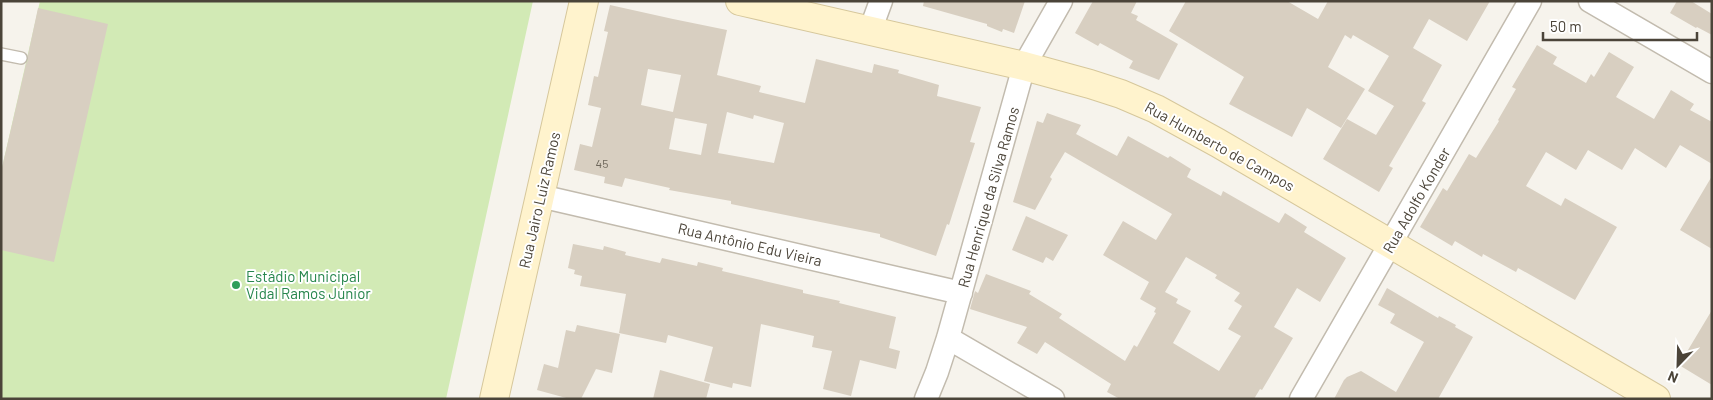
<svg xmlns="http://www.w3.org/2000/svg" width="1713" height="400" font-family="Barlow,sans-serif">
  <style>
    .green { fill: #d2eab5 }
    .building { fill: #d8cfc1; fill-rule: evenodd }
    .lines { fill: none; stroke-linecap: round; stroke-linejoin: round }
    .service-casing { stroke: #c2bbae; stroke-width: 14 }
    .minor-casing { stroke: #c2bbae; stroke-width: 25 }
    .secondary-casing { stroke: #d6c79b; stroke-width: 30 }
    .service { stroke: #fff; stroke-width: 11 }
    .minor { stroke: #fff; stroke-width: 22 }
    .secondary { stroke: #fff3cd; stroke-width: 28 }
    .leisure-dot { fill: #2e9e5b; stroke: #fff; stroke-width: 2 }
    .labels { text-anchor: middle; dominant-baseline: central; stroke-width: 4; stroke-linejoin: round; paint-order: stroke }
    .number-label { font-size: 12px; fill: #6e675b }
    .street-label { font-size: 15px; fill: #4b4439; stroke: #fff }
    .leisure-label { font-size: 15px; fill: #27864d; stroke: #fff; text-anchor: start }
  </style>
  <rect width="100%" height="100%" fill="#f6f3ec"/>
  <path class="green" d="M 40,1 L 533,1 L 446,399 L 1,399 L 1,172 Z"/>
  <path class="building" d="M 924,1 L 1025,1 L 1014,33 L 1003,29 L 1002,32 L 987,26 L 987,24 L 923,6 Z
    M 1093,1 L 1137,1 L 1131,13 L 1138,16 L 1136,20 L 1178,44 L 1159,80 L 1129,68 L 1133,61 L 1100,43 L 1098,46 L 1075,33 Z
    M 1186,1 L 1287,1 L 1318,19 L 1328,1 L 1490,1 L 1467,41 L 1429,19 L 1413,48 L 1442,65 L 1422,101 L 1426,103 L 1389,166 L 1393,168 L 1379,192 L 1323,159 L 1347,119 L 1376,135 L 1394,106 L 1368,91 L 1389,56 L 1353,35 L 1351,39 L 1345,35 L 1328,67 L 1365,89 L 1341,128 L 1307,108 L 1292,137 L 1229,104 L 1244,77 L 1169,31 Z
    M 1677,1 L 1691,1 L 1712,14 L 1712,35 L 1697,27 L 1696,28 L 1670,13 Z
    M 610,5 L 673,19 L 727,30 L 717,75 L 761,86 L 759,92 L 805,103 L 816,59 L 872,73 L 874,64 L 899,70 L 898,73 L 939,85 L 937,96 L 981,107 L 970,142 L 975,143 L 949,225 L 947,224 L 936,256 L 880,237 L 880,234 L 731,204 L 731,201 L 669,190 L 670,188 L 625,178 L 622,187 L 604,183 L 605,177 L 574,170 L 580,144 L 592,147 L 601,108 L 588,105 L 594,76 L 598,77 L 608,32 L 604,31 ZM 648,69 L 681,75 L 673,112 L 641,105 ZM 727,112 L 753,119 L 754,115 L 784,123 L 774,163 L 718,153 ZM 675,118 L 707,124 L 701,155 L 669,149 Z
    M 38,8 L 108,24 L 54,262 L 1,250 L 1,172 L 26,64 L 28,60 L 28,55 Z
    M 1537,45 L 1557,57 L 1553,64 L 1586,83 L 1591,74 L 1594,77 L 1609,52 L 1634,67 L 1616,97 L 1654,119 L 1671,90 L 1694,104 L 1690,110 L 1712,122 L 1712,164 L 1680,145 L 1666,168 L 1635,148 L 1622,170 L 1588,150 L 1576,170 L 1546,152 L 1526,186 L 1561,206 L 1565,198 L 1617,227 L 1575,300 L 1518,268 L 1516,272 L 1483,254 L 1482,257 L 1455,241 L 1452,246 L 1420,227 L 1443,188 L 1447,191 L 1469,154 L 1476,158 L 1499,121 L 1498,120 L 1516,89 L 1512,87 Z
    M 1047,113 L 1081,125 L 1076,134 L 1117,156 L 1128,136 L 1168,158 L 1170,156 L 1191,169 L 1187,177 L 1221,196 L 1223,191 L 1279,223 L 1285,213 L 1307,227 L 1304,232 L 1346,258 L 1320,302 L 1297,288 L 1274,327 L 1293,338 L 1262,390 L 1260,389 L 1254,399 L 1120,399 L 1107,392 L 1111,384 L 1045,342 L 1037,354 L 1017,343 L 1027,327 L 970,309 L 975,291 L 978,293 L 986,274 L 1031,291 L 1029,294 L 1062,314 L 1059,318 L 1125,361 L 1134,345 L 1137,347 L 1156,313 L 1154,312 L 1156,308 L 1140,299 L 1149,282 L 1103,255 L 1123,221 L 1156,240 L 1172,214 L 1065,152 L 1050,177 L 1052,179 L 1035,210 L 1013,202 L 1037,121 L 1043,123 ZM 1186,257 L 1217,275 L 1215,278 L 1240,293 L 1234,301 L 1242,306 L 1228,329 L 1241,336 L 1219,371 L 1173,343 L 1191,311 L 1176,303 L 1178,299 L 1165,292 Z
    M 1712,176 L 1712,249 L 1680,230 Z
    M 1026,216 L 1068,235 L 1053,261 L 1046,257 L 1043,263 L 1012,250 Z
    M 573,244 L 603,250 L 604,246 L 626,252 L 625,255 L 660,263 L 662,258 L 697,266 L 698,262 L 723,268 L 722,271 L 803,290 L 803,293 L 840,301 L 839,303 L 896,317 L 889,348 L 900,351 L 896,369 L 860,360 L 851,396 L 823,389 L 832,351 L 812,347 L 814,336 L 761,324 L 751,387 L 733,383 L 732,388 L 704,381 L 713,347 L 668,335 L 666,343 L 619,333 L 626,294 L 580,286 L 582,276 L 574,274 L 575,270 L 568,268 Z
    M 1387,288 L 1438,318 L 1439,316 L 1456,325 L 1455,327 L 1473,337 L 1438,399 L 1334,399 L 1344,380 L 1347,377 L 1361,371 L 1396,392 L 1424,342 L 1390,323 L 1395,314 L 1378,305 Z
    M 1712,310 L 1712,385 L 1679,365 Z
    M 577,325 L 620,334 L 612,373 L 596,369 L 581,399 L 570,399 L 537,390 L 544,364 L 558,368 L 566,330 L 575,332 Z
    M 660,370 L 710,384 L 706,399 L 653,399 Z"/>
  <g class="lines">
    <defs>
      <path id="service" d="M 1,54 L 21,58"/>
      <path id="minor" d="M 1590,1 L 1712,72
        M 870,31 L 881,1
        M 540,196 L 961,293
        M 948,338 L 1053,399
        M 926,399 L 937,372 L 948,338 L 1024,66 L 1061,1
        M 1301,399 L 1530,1"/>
      <path id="secondary" d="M 740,1 L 1024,66 L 1090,84 L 1121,94 L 1156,109 L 1218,143 L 1656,399
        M 494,399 L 584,1"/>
    </defs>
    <use href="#service" class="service-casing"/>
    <use href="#minor" class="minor-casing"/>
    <use href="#secondary" class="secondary-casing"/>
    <use href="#service" class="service"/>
    <use href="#minor" class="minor"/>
    <use href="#secondary" class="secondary"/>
  </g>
  <circle class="leisure-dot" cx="236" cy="285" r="5"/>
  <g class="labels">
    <g class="number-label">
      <text x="602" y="163">45</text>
    </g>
    <g class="street-label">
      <text transform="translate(1220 146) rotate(29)">Rua Humberto de Campos</text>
      <text transform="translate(988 197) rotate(-74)">Rua Henrique da Silva Ramos</text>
      <text transform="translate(539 200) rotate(-77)">Rua Jairo Luiz Ramos</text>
      <text transform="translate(1416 200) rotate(-60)">Rua Adolfo Konder</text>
      <text transform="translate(750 244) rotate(13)">Rua Antônio Edu Vieira</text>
    </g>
    <g class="leisure-label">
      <text x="246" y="276">Estádio Municipal<tspan x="246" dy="17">Vidal Ramos Júnior</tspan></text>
    </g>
  </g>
  <rect width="1713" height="400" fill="none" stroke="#4b4439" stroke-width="5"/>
  <g transform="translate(1678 365) rotate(203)" stroke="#ffffff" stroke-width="4" paint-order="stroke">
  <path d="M0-4L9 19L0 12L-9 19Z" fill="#4b4439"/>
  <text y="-8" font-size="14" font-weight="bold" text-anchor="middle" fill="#4b4439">N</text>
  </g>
  <path d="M1543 32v8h154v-8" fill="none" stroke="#4b4439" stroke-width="2.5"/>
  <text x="1550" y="32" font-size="15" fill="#4b4439" stroke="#ffffff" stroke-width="4" paint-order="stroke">50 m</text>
</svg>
